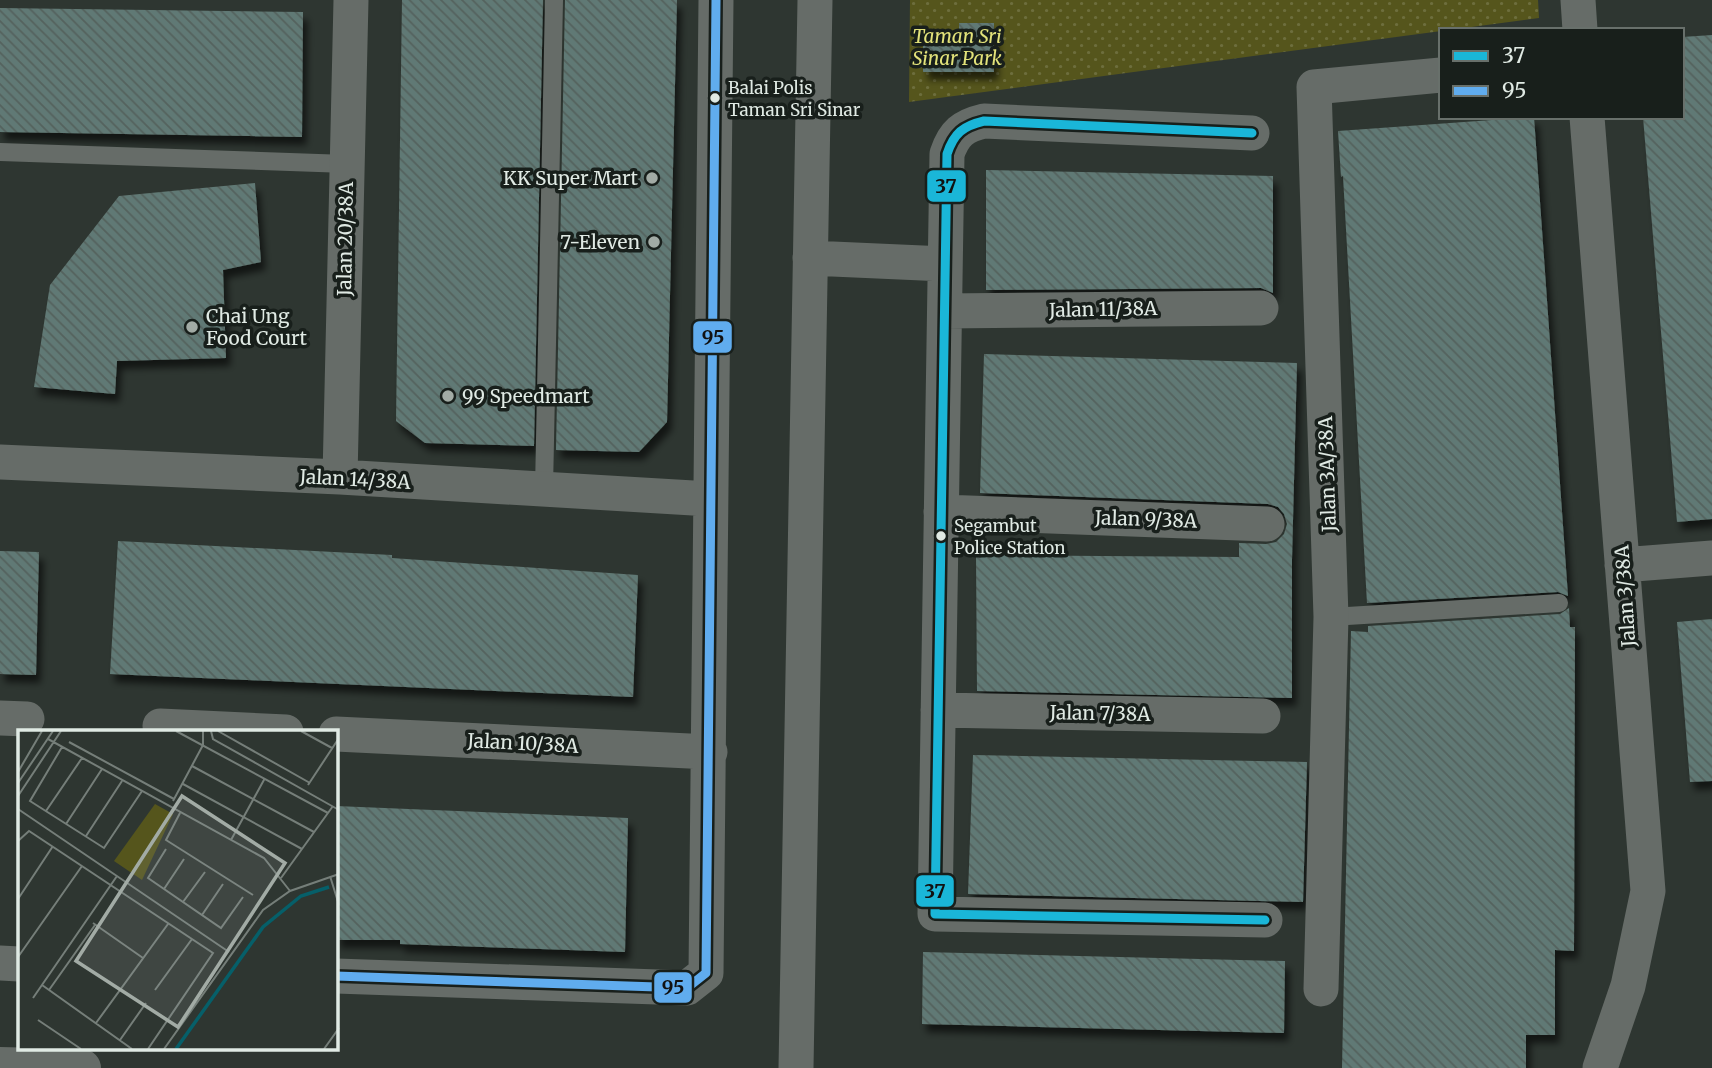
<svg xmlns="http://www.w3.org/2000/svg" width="1712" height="1068" font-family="Merriweather,serif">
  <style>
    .grass { fill: url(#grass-dots) }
    .building { fill: url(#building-back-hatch); filter: url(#shadow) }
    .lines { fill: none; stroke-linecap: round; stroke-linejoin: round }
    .lane { stroke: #666c68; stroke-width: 18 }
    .street { stroke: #666c68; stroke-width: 35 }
    .secondary { stroke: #666c68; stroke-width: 38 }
    .bus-1-casing { stroke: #181f1b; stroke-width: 14 }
    .bus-2-casing { stroke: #181f1b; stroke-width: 14 }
    .bus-1 { stroke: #1ab6d8; stroke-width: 9 }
    .bus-2 { stroke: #60acee; stroke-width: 9 }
    .bus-dot { fill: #e0eae4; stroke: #181f1b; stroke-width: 2.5 }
    .poi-dot { fill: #a2aba5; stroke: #181f1b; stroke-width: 2.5 }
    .labels { text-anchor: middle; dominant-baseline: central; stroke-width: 7; stroke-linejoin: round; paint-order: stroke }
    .bus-label { font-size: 17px; fill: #e0eae4; stroke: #181f1b; text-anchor: start }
    .park-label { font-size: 19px; font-style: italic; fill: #e3e37a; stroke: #181f1b }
    .poi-label { font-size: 19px; fill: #e0eae4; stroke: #181f1b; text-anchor: end }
    .street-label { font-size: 19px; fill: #e0eae4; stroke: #181f1b }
    .inset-river { fill: none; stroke: #065f69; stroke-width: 3.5 }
    .inset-road { fill: none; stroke: #757e79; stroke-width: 2 }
    .view { fill: #a2aba5; fill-opacity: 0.15; stroke: #a2aba5; stroke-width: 3.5 }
    .inset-edge { fill: none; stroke: #e0eae4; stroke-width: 3.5 }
    .line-badge { stroke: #181f1b; stroke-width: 2.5 }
    .pale-badge-label { font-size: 19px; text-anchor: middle; font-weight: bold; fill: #111 }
  </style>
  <defs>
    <pattern id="grass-dots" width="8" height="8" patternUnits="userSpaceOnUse" patternTransform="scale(1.75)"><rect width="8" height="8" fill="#55551c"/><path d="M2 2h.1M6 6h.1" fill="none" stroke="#6d6e3d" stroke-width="1.8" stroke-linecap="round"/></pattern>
    <pattern id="building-back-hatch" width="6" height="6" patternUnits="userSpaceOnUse" patternTransform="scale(1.75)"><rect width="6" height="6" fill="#617974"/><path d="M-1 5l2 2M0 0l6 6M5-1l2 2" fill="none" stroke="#54625e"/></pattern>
    <filter id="shadow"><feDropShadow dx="4.5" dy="8" stdDeviation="3.5" flood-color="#0009"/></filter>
  </defs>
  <rect width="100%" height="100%" fill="#2e3631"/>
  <path class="grass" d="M 910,0 L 1538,0 L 1539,18 L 909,102 Z"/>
  <path class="building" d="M 402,0 L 543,0 L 534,446 L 425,443 L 396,421 Z
    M 565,0 L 677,0 L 667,422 L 639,452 L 556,450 Z
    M 0,8 L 303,12 L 302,137 L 0,132 Z
    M 959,23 L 994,23 L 994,72 L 923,72 L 923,41 L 959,41 Z
    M 1712,35 L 1712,519 L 1677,522 L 1643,117 L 1682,117 L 1682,37 Z
    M 1534,117 L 1568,596 L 1558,592 L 1367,603 L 1343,176 L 1341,177 L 1338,131 Z
    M 986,170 L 1273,176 L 1273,293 L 1261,288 L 986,290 Z
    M 255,183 L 261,262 L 223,270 L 226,358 L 117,361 L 115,394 L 34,387 L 50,285 L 119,196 Z
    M 984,354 L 1297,363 L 1292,560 L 1292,698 L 977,691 L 976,555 L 1239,557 L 1239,543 L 1266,544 L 1276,542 L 1284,534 L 1287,524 L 1284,514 L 1278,507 L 1268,504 L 980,493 Z
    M 118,541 L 392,555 L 392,558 L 638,575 L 633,697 L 110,674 Z
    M 0,551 L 39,552 L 36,675 L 0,674 Z
    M 1569,608 L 1570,627 L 1575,627 L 1574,951 L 1555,950 L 1555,1035 L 1526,1035 L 1526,1068 L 1342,1068 L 1351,631 L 1368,632 L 1368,626 L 1560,614 Z
    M 1712,619 L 1712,781 L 1690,782 L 1677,622 Z
    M 973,755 L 1307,762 L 1303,902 L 968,894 Z
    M 336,806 L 628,818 L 625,952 L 400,944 L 400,940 L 336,940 Z
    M 923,952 L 1285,961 L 1284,1033 L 922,1024 Z"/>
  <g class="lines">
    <path class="lane" d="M 0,152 L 347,164
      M 544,489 L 554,0
      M 1331,617 L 1559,603"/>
    <path class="street" d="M 1578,0 L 1580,30
      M 1587,117 L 1648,891 L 1628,986 L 1600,1068
      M 1252,133 L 984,121 C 963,126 954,133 947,154 L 935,914 L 1265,920
      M 810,258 L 945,264
      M 945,311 L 1261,308
      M 0,462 L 340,477 L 710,499
      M 340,477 L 351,0
      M 941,512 L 1267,524
      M 1622,565 L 1712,558
      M 938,710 L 1263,716
      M 0,718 L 27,719
      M 160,726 L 286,732
      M 336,734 L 710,752
      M 0,963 L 19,964
      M 336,976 L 687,988 L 706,973 L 716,0
      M 1321,989 L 1331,617 L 1314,87 L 1441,75
      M 796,1068 L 815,0"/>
    <path class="secondary" d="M 0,1066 L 82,1068"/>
    <defs>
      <path id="bus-1" d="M 1252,133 L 984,121 C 963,126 954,133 947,154 L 935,914 L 1265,920"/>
      <path id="bus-2" d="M 336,976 L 687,988 L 706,973 L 716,0"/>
    </defs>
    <use href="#bus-1" class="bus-1-casing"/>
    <use href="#bus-2" class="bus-2-casing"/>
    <use href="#bus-1" class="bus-1"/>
    <use href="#bus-2" class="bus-2"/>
  </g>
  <g class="bus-dot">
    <circle cx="715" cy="98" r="6"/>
    <circle cx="941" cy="536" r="6"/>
  </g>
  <g class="poi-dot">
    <circle cx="652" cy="178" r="7"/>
    <circle cx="654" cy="242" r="7"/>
    <circle cx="192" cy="327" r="7"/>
    <circle cx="448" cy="396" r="7"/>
  </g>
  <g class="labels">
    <g class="bus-label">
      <text x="728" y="88">Balai Polis<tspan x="728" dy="22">Taman Sri Sinar</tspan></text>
      <text x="954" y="526">Segambut<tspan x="954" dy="22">Police Station</tspan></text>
    </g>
    <g class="park-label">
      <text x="957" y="36">Taman Sri<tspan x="957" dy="22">Sinar Park</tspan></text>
    </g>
    <g class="poi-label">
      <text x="638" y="178">KK Super Mart</text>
      <text x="640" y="242">7-Eleven</text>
      <text x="206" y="316" text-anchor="start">Chai Ung<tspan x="206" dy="22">Food Court</tspan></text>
      <text x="462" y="396" text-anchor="start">99 Speedmart</text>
    </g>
    <g class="street-label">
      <text transform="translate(345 239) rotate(-89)">Jalan 20/38A</text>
      <text transform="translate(1103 309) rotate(-1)">Jalan 11/38A</text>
      <text transform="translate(1327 474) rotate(-92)">Jalan 3A/38A</text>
      <text transform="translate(355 479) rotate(3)">Jalan 14/38A</text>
      <text transform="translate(1146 519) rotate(2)">Jalan 9/38A</text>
      <text transform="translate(1625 596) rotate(-94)">Jalan 3/38A</text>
      <text transform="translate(1100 713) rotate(1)">Jalan 7/38A</text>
      <text transform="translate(523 743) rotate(3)">Jalan 10/38A</text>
    </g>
  </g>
  <g transform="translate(18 730)">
    <rect width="320" height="320" fill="#2e3631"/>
    <path d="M 137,74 L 155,84 L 124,150 L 96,131 Z" fill="#55551c"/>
    <path class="inset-river" d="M 158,319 L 245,197 L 283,166 L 311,157"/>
    <path class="inset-road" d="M 158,1 L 310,83M 193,1 L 195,9 L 321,80M 200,1 L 292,53M 283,1 L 314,18M 30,9 L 246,128 L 272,161M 51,12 L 156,69M 44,17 L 12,71 L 86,118 L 124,61M 174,36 L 296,102M 0,42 L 24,1M 0,53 L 35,1M 165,54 L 284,119M 290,55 L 321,8M 0,66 L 43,1M 155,71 L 185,15 L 185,1M 0,79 L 211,222M 28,81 L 64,28M 162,83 L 148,110 L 235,165M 48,94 L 84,39M 68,106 L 104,51M 213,110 L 247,48M 0,111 L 11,101 L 195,223 L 130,319M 148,119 L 130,148 L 203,198 L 225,167M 312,146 L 321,175M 263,148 L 315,76M 146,159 L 166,129M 0,169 L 35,116M 165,172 L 187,142M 184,185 L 205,154M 75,193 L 125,228M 0,227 L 64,136M 24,255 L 114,319M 31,260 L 77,195M 137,260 L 174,209M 15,268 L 99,146M 20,290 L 63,319M 78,293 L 150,194M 102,310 L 128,273M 146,319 L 245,180 L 272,161 L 321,144M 306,319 L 321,298"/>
    <path class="view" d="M 164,66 L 267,133 L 160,297 L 58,231 Z"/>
    <rect width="320" height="320" class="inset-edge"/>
  </g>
  <g class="line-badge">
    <rect x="926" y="169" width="41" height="34" rx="7" fill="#1ab6d8"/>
    <rect x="692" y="320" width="41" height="34" rx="7" fill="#60acee"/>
    <rect x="915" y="874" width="40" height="34" rx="7" fill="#1ab6d8"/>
    <rect x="653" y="971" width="40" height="33" rx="7" fill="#60acee"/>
  </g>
  <g class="pale-badge-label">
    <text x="946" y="193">37</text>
    <text x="713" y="344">95</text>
    <text x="935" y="898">37</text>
    <text x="673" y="994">95</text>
  </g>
  <rect x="1439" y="28" width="245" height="91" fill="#181f1b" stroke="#68706b" stroke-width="2"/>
  <rect x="1453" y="51" width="35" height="10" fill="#1ab6d8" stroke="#68706b" stroke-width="2"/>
  <text x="1502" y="63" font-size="21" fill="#e0eae4">37</text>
  <rect x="1453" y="86" width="35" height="10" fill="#60acee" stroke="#68706b" stroke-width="2"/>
  <text x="1502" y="98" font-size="21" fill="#e0eae4">95</text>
</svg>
